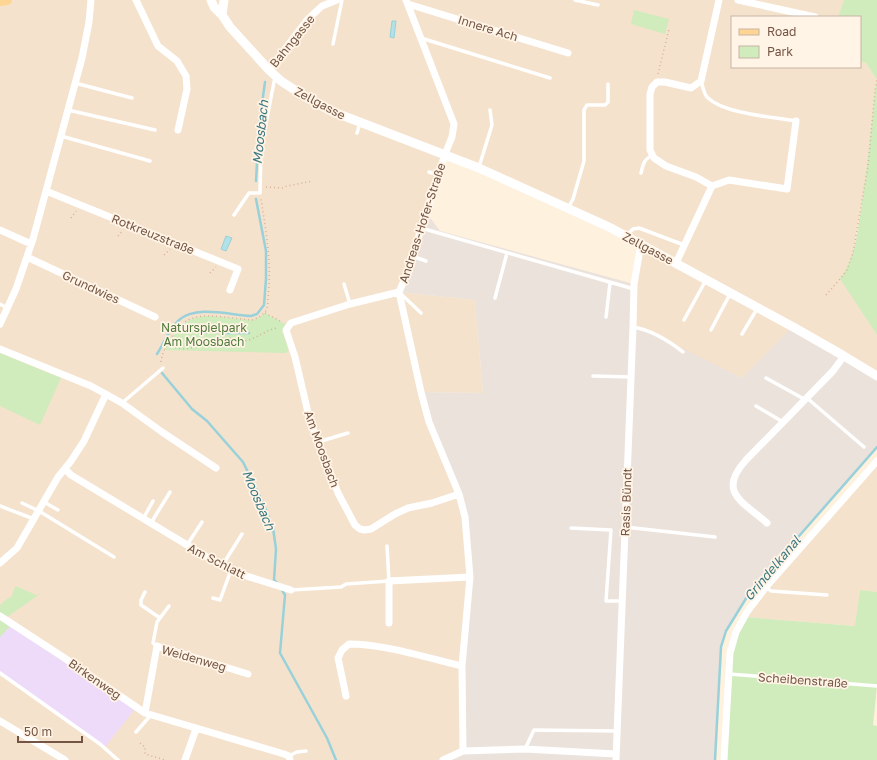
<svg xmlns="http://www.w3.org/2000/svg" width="877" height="760" font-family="'Golos Text',sans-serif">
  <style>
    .residential { fill: #f5e2cc }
    .industrial { fill: #ebe2db }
    .education { fill: #eedbf9 }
    .green { fill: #d0ebbc }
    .water { fill: #b2e1e7; stroke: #98d1da }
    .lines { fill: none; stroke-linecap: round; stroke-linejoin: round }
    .stream { stroke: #98d1da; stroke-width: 2.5 }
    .path { stroke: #d9b098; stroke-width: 1.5; stroke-dasharray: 1 3; stroke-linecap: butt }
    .service { stroke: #fff; stroke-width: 3.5 }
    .minor { stroke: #fff; stroke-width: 7 }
    .secondary { stroke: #fff; stroke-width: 9 }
    .primary { stroke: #ffd593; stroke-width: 10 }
    .labels { text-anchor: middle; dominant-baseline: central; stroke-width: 3.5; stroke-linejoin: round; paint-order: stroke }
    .street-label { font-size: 12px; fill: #745545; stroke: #fff4e5 }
    .park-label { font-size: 12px; fill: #507b3c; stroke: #fff4e5 }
    .water-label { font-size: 13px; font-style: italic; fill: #3b7883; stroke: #fff4e5 }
  </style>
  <rect width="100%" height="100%" fill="#fef1de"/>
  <path class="residential" d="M 0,0 L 844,0 L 838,17 L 732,17 L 732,67 L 860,67 L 860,61 L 866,63 L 877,80 L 875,91 L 868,166 L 853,253 L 847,270 L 841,279 L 877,335 L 877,376 L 742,378 L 673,345 L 633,327 L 640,244 L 445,154 L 399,292 L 475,300 L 483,393 L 421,392 L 459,494 L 470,577 L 463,751 L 443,760 L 0,760 Z
    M 877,462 L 877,592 L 860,590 L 856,626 L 745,617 Z"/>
  <path class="industrial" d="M 426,212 L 440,231 L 634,284 L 633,327 L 644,329 L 742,378 L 792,327 L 877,379 L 877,446 L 750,592 L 726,631 L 721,647 L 715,760 L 443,760 L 463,751 L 462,710 L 470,577 L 465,517 L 421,392 L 483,393 L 475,300 L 399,292 Z"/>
  <path class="education" d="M 10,626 L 135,709 L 105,747 L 0,671 L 0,637 Z"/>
  <path class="green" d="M 844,0 L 877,0 L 877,335 L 840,279 C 855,258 857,234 861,209 C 867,170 871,131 875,91 L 877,80 L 866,63 L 860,61 L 860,17 L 838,17 Z
    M 634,10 L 669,19 L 665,34 L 631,24 Z
    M 265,313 L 289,326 L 282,332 L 287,344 L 288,351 L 286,353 L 164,350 C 189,304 207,317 252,320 L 260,317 Z
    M 0,353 L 61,378 L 40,425 L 0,406 Z
    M 16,586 L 36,595 L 40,594 L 7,617 L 0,613 L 0,605 L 7,599 L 11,597 C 14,593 13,589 16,586 Z
    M 860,590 L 877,592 L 877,684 L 865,685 L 877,686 L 873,725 L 877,726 L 877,760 L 724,760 L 730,653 L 745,617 L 855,626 Z
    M 0,620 L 10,626 L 0,637 Z"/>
  <path class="water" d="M 392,21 L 396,21 L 394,38 L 390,37 Z
    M 226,236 L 232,238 L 226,251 L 221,249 Z"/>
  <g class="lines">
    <path class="stream" d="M 256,181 L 259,126 L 265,82
      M 200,333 L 217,331 L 221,333 L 249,333
      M 157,354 C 164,343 169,329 179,320 C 196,305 230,315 251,316 L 257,314 L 264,305 L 266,279 L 266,251 L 256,199
      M 162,373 L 192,409 L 207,421 L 243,462 L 264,505 L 273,528 L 276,549 L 274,580 L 278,584
      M 282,590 L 285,595 L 280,653 L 327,738 L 336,760
      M 715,760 L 721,647 L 726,631 L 750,592 L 877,447"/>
    <path class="path" d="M 658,74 L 669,29
      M 266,187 L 282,188 L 287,186 L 313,181
      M 71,218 L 76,211
      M 118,236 L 123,230
      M 164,255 L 170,249
      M 210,273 L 216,267
      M 826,295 L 840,279 L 847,270 L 853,253 L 868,166 L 875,91 L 877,80
      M 265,313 L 282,322
      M 168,344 C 188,357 207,339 228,338 C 233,338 238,341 243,341 C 256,340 266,329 278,328
      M 161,362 C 162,352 167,345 172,336 C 177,329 183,321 193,318 C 206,313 237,319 252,320 C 257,318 262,316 265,312 C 268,308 268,302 268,297 C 272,264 266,231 261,199
      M 140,743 L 145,747 L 145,754 L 165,760"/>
    <path class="service" d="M 575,0 L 598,5
      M 421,38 L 550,78
      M 333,44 L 342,0
      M 701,81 C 703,87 704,95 708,98 C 725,114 773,117 796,121
      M 75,83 L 132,98
      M 68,110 L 155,130
      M 357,133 L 360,123
      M 61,136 L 150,161
      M 479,167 L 492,125 L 490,110
      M 429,172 L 438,175
      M 641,173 C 643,164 644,159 653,155
      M 568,208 L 573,199 L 584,161 L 584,110 L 587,105 L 605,105 L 608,102 L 608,84
      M 234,215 L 249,193 L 260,193 L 261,149 L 275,77
      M 421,228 L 634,289
      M 627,235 L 633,229 L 639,228 L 684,245
      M 412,256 L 426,261
      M 344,284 L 350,304
      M 400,293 L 421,313
      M 495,298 L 507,253
      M 0,304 L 7,308
      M 606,317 L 610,283
      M 684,320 L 706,280
      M 633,327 C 651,330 669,341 683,352
      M 711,330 L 730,294
      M 742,334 L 757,309
      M 593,376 L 631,377
      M 766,378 L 804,399
      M 807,398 L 864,447
      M 122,403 L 163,368
      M 756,406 L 783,422
      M 318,442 L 348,433
      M 44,502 L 58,510
      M 22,503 L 39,511 L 114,557
      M 0,506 L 34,519
      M 143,519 L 153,501
      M 151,523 L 170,492
      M 625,527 L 715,537
      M 571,528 L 611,530 L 606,601 L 622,601
      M 187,545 L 202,522
      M 222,566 L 242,534
      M 766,587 L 771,591 L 827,595
      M 291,590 L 341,587 L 346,584 L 389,581 L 387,546
      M 145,592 L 141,600 L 141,605 L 160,618
      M 213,598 L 220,600 L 231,570
      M 157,646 L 153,643 L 157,622 L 169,606
      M 0,673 L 100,744 L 118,760
      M 729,674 L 877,686
      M 136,732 L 150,716
      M 525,749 L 534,730 L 617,731
      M 289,756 L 297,752 L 306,751"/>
    <path class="minor" d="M 136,0 L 158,46 L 177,61 L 186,76 L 187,89 L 178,130
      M 406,0 L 454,124 L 452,137 L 445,154 L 406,276 L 399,292 L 421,392 L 429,422 L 459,494 L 465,517 L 470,577 L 462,666 L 463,751
      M 738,0 L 815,17
      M 408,4 L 568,53
      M 269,70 L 308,19 L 322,6 L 337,0
      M 712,186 L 696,177 L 666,166 L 654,158 L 650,150 L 650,94 L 652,87 L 657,82 L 665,82 L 691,88 L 701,81 L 719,0
      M 46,191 L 238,269 L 230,290
      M 0,230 L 31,244
      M 27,257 L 155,317
      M 676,263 L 712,186 L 729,180 L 787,189 L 796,121
      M 399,292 L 350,304 L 291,323 L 286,330 L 295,357 L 310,421 L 338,493 L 355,525 L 360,529 L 365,530 L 371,529 L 395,514 L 408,508 L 432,503 L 459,494
      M 0,324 L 16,289 L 33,239 L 82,58 L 89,22 L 91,0
      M 0,349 L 91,386 L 122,403 L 162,432 L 216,468
      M 65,469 L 71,475 L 222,566 L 237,573 L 291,590
      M 767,523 C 742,501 717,492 746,460 L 833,371 L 844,356
      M 0,563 L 17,548 L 58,477 L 71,461 L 84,441 L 106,394
      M 0,616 L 63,657 L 145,713 L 284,754 L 289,756 L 290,760
      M 389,623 L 389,581 L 470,577
      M 346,696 L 338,658 L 342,650 L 349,644 C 384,644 428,658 462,666
      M 145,713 L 157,646 L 248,674
      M 0,721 L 65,760
      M 185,760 L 196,729
      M 443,760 L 463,751 L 525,749 L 616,754
      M 616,760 L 633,327 L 634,284 L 641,244
      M 724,760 L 730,653 L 736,632 L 747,612 L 766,587 L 877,461"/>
    <path class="secondary" d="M 211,0 L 214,7 L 222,15 L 230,27 L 269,70 L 281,81 L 304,96 L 331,111 L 479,168 L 609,227 L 795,328 L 844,356 L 877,376
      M 222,15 L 224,0"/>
    <path class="primary" d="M 0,1 L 7,0"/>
  </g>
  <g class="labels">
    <g class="street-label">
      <text transform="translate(488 28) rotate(17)">Innere Ach</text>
      <text transform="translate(292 41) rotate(-51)">Bahngasse</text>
      <text transform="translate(320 103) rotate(28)">Zellgasse</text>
      <text transform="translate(422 223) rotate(-72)">Andreas-Hofer-Straße</text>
      <text transform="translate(153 234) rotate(22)">Rotkreuzstraße</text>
      <text transform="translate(648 248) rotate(28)">Zellgasse</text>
      <text transform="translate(91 287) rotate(25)">Grundwies</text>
      <text transform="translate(322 449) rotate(70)">Am Moosbach</text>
      <text transform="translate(626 502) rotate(-88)">Rasis Bündt</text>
      <text transform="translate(217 561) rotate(27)">Am Schlatt</text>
      <text transform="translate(194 658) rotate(16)">Weidenweg</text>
      <text transform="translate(95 679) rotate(35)">Birkenweg</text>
      <text transform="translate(803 680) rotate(4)">Scheibenstraße</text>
    </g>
    <g class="park-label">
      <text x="204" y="327">Naturspielpark<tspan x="204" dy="14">Am Moosbach</tspan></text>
    </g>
    <g class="water-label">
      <text transform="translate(260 132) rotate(-84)">Moosbach</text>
      <text transform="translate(259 500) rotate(67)">Moosbach</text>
      <text transform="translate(772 568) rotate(-50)">Grindelkanal</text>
    </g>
  </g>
  <rect x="731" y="16" width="130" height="52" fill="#fff4e5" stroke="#c7b4a5"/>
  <rect x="739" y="29" width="20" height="6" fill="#ffd593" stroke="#c7b4a5"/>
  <text x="767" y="36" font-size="12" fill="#745545">Road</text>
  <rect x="739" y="46" width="20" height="12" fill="#d0ebbc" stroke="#c7b4a5"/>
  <text x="767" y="56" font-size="12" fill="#745545">Park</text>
  <path d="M18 736v6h64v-6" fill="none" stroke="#745545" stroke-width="2"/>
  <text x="24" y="736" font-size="12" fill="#745545" stroke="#fff4e5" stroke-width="3" paint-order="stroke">50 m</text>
</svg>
